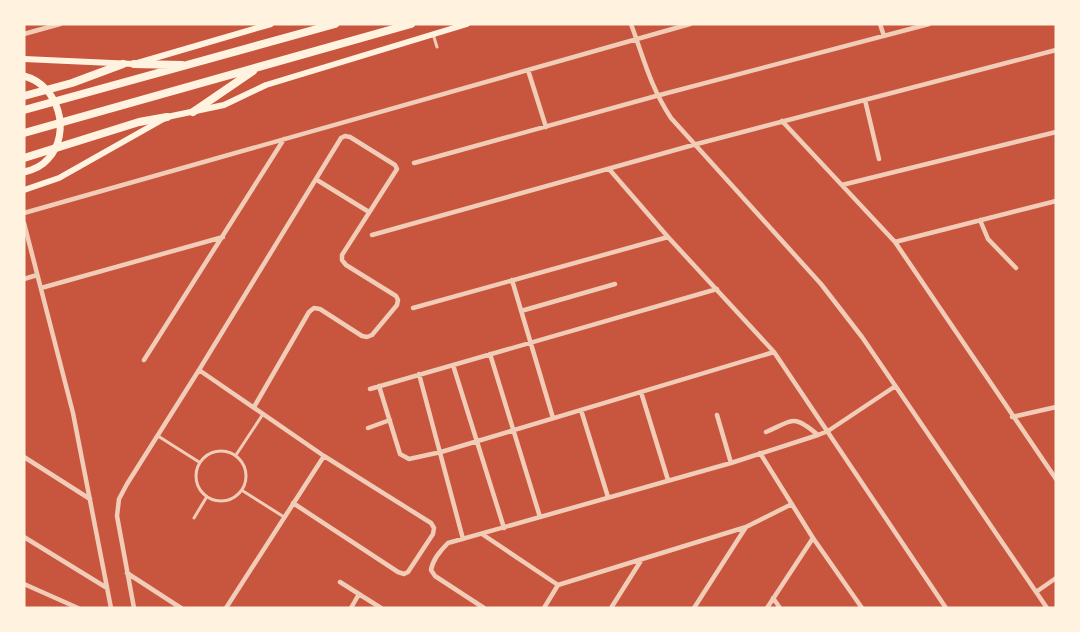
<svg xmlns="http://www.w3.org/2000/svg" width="1080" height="632" font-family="'Fira Sans Condensed',sans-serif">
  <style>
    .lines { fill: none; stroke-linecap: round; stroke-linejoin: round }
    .pedestrian { stroke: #f1ccb7; stroke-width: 3 }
    .minor { stroke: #f1ccb7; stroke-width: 4.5 }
    .secondary { stroke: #fff3e0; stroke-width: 6 }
    .primary { stroke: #fff3e0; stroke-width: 7 }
    .motorway { stroke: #fff3e0; stroke-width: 8 }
  </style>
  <rect width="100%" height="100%" fill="#c8553d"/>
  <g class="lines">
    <path class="pedestrian" d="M 433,34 L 437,47
      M 158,436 L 199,462
      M196 476a25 25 0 1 1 50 0a25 25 0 1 1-50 0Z
      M 236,455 L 263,414
      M 243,491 L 284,517
      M 194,518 L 206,498"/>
    <path class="minor" d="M 631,24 C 644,59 650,86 671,118 L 821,284 L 862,337 L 1047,608
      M 880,24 L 884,36
      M 24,34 L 60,24
      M 528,70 L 546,127
      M 865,100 L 879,159
      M 782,121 L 895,242 L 1056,479
      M 414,163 L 656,96 L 929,24
      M 609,169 L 668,237 L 774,352 L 946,608
      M 317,180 L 369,212
      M 842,185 L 1056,132
      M 24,213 L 690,24
      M 980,220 L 988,239 L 1016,268
      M 24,223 L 73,413 L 111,608
      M 372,235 L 693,145 L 1056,50
      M 895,242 L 1056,201
      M 24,279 L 37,275
      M 512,280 L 553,418
      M 41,288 L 223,237
      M 413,308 L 668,237
      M 521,311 L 615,284
      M 490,354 L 540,517
      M 144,360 L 284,139
      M 453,365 L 504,528
      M 199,370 L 324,456 L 431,523 L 434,528 L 433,534 L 408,572 L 404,574 L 398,572 L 293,503
      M 419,374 L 463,539
      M 379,386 L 400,454 L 409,459 L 441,452 L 774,352
      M 370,389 L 717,289
      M 641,392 L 668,480
      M 581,410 L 608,497
      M 717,415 L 731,463
      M 1012,417 L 1056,407
      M 368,428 L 390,420
      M 766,432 C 794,420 793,414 818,435
      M 760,453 L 813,538 L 862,608
      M 24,457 L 90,499
      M 482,534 L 558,585
      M 24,537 L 107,588
      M 127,573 L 181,608
      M 340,582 L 381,608
      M 24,584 L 78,608
      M 558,585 L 746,527 L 792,504
      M 1036,592 L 1056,578
      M 773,598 L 780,608
      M 134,608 L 117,516 L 119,499 L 127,484 L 199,370 L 341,138 L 345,136 L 350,137 L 395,165 L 397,169 L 342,255 L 342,260 L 346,265 L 396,296 L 398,300 L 397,305 L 372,335 L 367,337 L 362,336 L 320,309 L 314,308 L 309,312 L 254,407
      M 226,608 L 324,456
      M 351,608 L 359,594
      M 484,608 L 435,576 L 431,570 C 433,559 440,551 448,543 L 731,463 L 818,435 L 828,431 L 894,387
      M 544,608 L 558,585
      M 611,608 L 642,559
      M 694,608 L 746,527
      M 767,608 L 813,538"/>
    <path class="secondary" d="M 24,59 L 134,64 L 271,24
      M 24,190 L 59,178 L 167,117 L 224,105 L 266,85 L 467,24"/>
    <path class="primary" d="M 24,76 C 59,85 72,133 48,159 C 42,166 33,170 24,172"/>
    <path class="motorway" d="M 134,64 L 182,65
      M 24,96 L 72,83 L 123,64
      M 24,110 L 335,24
      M 193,112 L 253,71
      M 24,133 L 411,24
      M 24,158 L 139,122 L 167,117"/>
  </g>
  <rect width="1080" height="632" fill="none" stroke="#fff3e0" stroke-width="51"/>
</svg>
